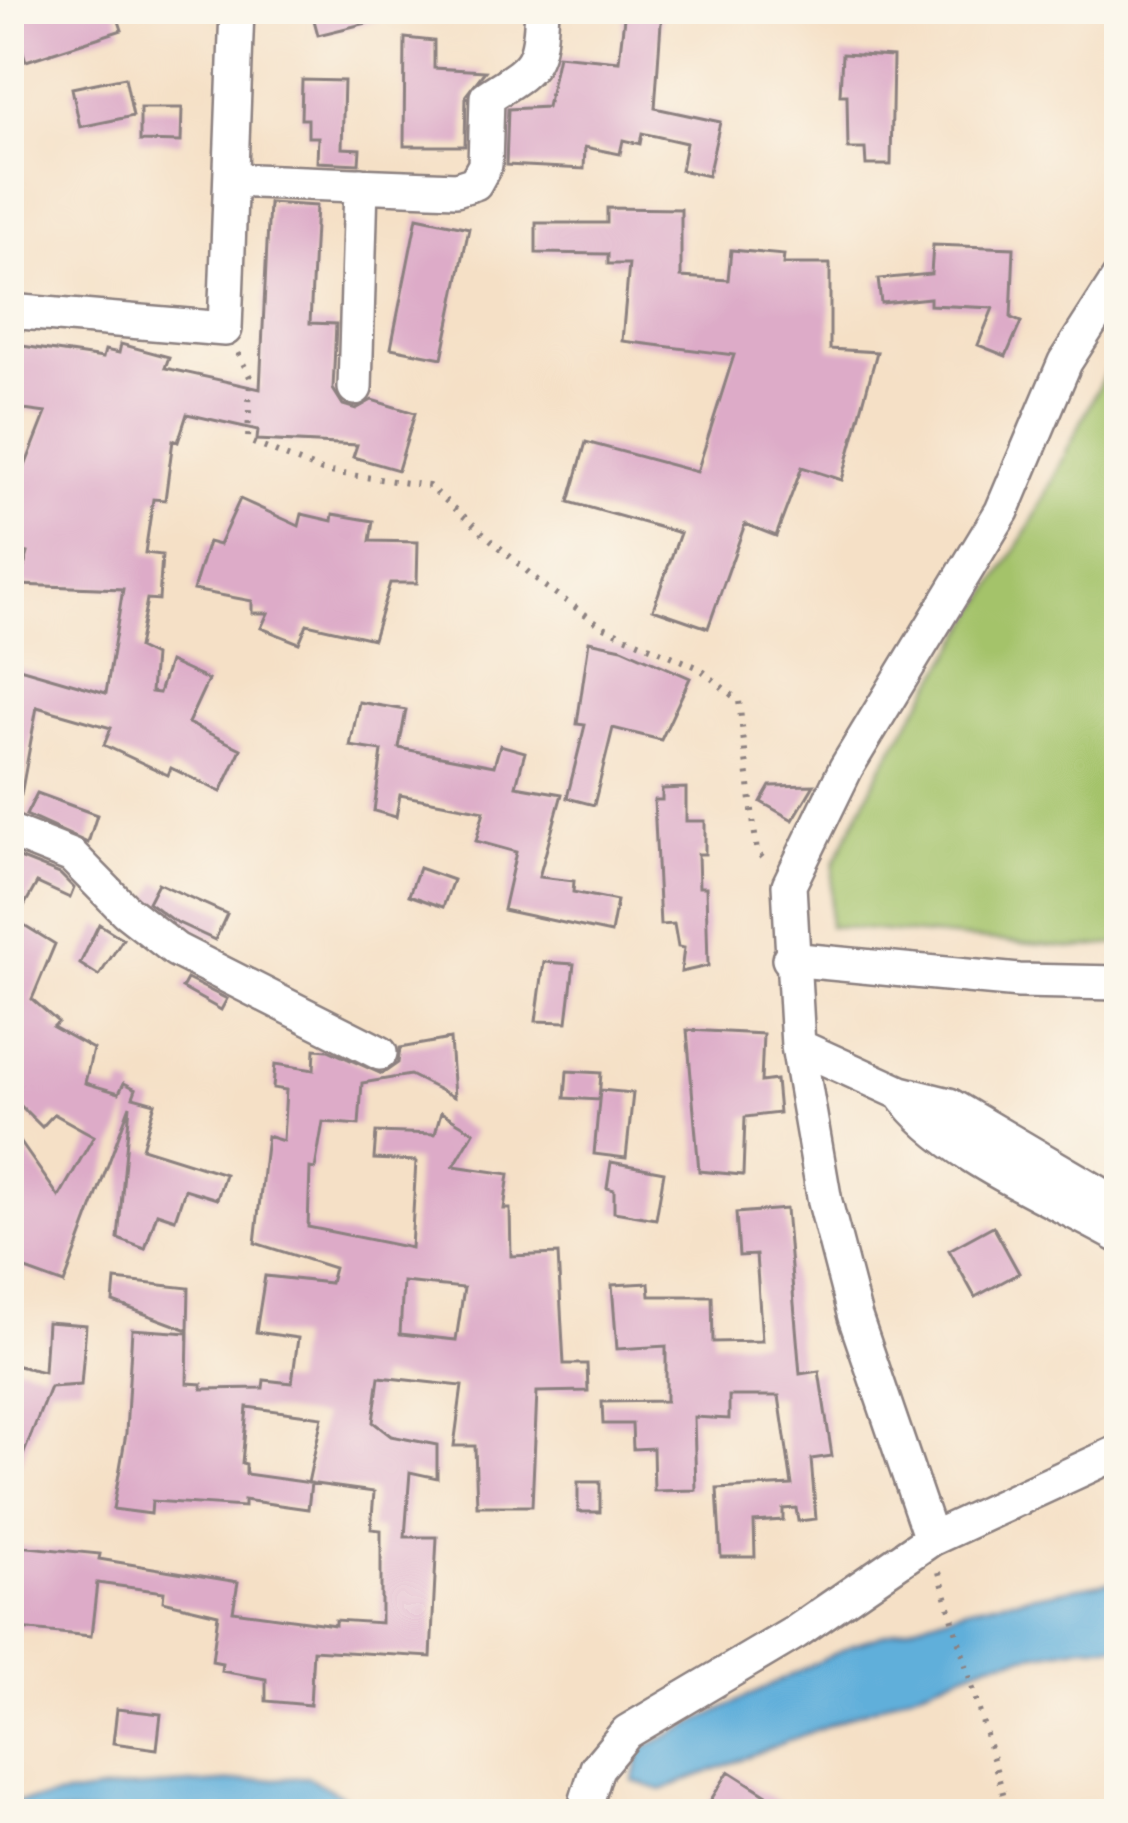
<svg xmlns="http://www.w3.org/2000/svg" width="1128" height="1823" font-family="'Sorts Mill Goudy',serif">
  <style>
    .green { fill: #a4c36a; stroke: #637252; stroke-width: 3 }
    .water { fill: #60afda; stroke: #41688a; stroke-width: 3 }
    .building { fill: #ddabc8; fill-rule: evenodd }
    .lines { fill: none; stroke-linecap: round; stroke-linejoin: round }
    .minor-casing { stroke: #8c8180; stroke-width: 38 }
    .path { stroke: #8c8180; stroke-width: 6; stroke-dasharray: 3 9; stroke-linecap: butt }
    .minor { stroke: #fff; stroke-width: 33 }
  </style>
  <rect width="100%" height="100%" fill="#fbf7ec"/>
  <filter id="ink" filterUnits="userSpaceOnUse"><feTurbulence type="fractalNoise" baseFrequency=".00833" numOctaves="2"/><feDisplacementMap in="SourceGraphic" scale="24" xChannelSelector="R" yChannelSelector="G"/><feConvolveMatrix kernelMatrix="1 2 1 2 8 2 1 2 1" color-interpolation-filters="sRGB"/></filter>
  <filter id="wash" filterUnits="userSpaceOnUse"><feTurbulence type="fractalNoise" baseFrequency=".004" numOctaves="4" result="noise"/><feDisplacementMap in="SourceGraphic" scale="48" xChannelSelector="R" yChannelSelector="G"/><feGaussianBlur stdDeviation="2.7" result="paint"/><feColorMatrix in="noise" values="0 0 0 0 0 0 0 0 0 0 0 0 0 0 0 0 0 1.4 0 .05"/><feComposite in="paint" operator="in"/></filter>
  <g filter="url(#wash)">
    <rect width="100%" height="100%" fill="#f5e0c6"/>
    <path class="green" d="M 1119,345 L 1119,944 L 1075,948 L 829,926 L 834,863 L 881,768 L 1029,528 Z"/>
    <path class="water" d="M 1119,1580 L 1119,1646 L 1086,1646 L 990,1662 L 662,1790 L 633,1781 L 642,1749 L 854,1644 L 970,1607 Z
      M 307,1777 L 376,1814 L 9,1814 L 9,1803 L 126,1788 Z"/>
    <g id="blocks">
      <path class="building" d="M 9,9 L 115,9 L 122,30 L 26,61 Z
        M 311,9 L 386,9 L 387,18 L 318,35 Z
        M 625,9 L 662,9 L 655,108 L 720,122 L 708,176 L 681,170 L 686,143 L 642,133 L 640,144 L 623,140 L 620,154 L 585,147 L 584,169 L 506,165 L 508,109 L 547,107 L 558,55 L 619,61 Z
        M 405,38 L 434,41 L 434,68 L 485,71 L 466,95 L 465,146 L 404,146 Z
        M 842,54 L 893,57 L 891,165 L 866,165 L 865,149 L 848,149 L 847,95 L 840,95 Z
        M 125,77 L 133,116 L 80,127 L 72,88 Z
        M 302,80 L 344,81 L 342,148 L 360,149 L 359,164 L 317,162 L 318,137 L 308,137 L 308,119 L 301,119 Z
        M 140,108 L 182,108 L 181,142 L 140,141 Z
        M 269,203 L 316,206 L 310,323 L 336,324 L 333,389 L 343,405 L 356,409 L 372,400 L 415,413 L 398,470 L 353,457 L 357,445 L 257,440 L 258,430 L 187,414 L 178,442 L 173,440 L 165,500 L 153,499 L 145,553 L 162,555 L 159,600 L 147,599 L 138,648 L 154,656 L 151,692 L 159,693 L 169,662 L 208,680 L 188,723 L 241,749 L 221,792 L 171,768 L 168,775 L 104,745 L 111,728 L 37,707 L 21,795 L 9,794 L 9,665 L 106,693 L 123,589 L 19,585 L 28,553 L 9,549 L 9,507 L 46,413 L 9,408 L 9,344 L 103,358 L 105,350 L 119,353 L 121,344 L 169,357 L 165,368 L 260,389 Z
        M 607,208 L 681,209 L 681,277 L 728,280 L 731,250 L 784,255 L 783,264 L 830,264 L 830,349 L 877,352 L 842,480 L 802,467 L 776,536 L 745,524 L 708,628 L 653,609 L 680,533 L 569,502 L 586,442 L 697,472 L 734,355 L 622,341 L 629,264 L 608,264 L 608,254 L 536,253 L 536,223 L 607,223 Z
        M 417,217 L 469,228 L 442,358 L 391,348 Z
        M 933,245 L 1014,248 L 1011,318 L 1021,322 L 1006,356 L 978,345 L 993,308 L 930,305 L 930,298 L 881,303 L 878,279 L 931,274 Z
        M 240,499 L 299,526 L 302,514 L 332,521 L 333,514 L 373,521 L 370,541 L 418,542 L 417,583 L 390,583 L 373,639 L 307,624 L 299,643 L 261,628 L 268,613 L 252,613 L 252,601 L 193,590 L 208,542 L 219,545 Z
        M 589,641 L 622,648 L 690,678 L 661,740 L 613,728 L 594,805 L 567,798 L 585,725 L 577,724 Z
        M 359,702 L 406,710 L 399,748 L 494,766 L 500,745 L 525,752 L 516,786 L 562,794 L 539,877 L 574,881 L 573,892 L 617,901 L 611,933 L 503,910 L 516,852 L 476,841 L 484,811 L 400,795 L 396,817 L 374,811 L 382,751 L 350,746 Z
        M 814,785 L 793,820 L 761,802 L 770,786 Z
        M 686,788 L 686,821 L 705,821 L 705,854 L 698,854 L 699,887 L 706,887 L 708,966 L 681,972 L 684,948 L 678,947 L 674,924 L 660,925 L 654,800 L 662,800 L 662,789 Z
        M 37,793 L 97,815 L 88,843 L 26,815 Z
        M 12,855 L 60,874 L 74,888 L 70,898 L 37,883 L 16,920 L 55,944 L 32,999 L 58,1022 L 53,1027 L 93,1049 L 85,1083 L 119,1093 L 124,1083 L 136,1089 L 133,1097 L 155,1103 L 142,1148 L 225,1174 L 217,1199 L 185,1189 L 175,1219 L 157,1213 L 145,1249 L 118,1239 L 130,1105 L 64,1284 L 9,1264 L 9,1126 L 59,1197 L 94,1136 L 54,1114 L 42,1127 L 9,1094 Z
        M 419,868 L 453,880 L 443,907 L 409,895 Z
        M 158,883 L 227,914 L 215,940 L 172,920 L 148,902 Z
        M 99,924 L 123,939 L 99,976 L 80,964 Z
        M 544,962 L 574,964 L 567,1022 L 536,1021 Z
        M 187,979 L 227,999 L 221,1010 L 182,988 Z
        M 687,1030 L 763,1034 L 761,1082 L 776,1080 L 779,1113 L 745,1117 L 743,1175 L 699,1171 Z
        M 450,1039 L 454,1097 L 410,1075 L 362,1083 L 359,1125 L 323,1122 L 315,1169 L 310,1168 L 308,1227 L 411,1248 L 416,1161 L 374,1159 L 376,1132 L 435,1134 L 441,1112 L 474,1132 L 454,1166 L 509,1174 L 504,1209 L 510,1209 L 511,1256 L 558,1254 L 564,1364 L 587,1364 L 588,1391 L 537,1392 L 532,1506 L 477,1506 L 475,1446 L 454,1446 L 462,1386 L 379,1377 L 373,1422 L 391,1436 L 437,1445 L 437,1478 L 410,1472 L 405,1537 L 437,1537 L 431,1657 L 313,1650 L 310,1705 L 266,1701 L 266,1679 L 221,1671 L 222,1663 L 212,1661 L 218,1614 L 163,1601 L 164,1592 L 97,1583 L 91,1636 L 9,1628 L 9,1548 L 17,1550 L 18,1546 L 100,1554 L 99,1559 L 238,1582 L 233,1611 L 335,1625 L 335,1620 L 381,1623 L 381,1530 L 371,1529 L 374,1492 L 308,1483 L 322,1417 L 247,1407 L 242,1463 L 246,1464 L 246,1474 L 311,1483 L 308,1509 L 244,1500 L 244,1507 L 152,1501 L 151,1514 L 113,1509 L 126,1433 L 132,1329 L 188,1333 L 187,1383 L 202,1384 L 202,1389 L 263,1388 L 264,1380 L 292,1383 L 298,1338 L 256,1332 L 265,1276 L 330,1283 L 334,1268 L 255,1243 L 267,1136 L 283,1141 L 286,1090 L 273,1088 L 275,1064 L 314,1070 L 315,1049 L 328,1050 L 382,1074 L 398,1063 L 400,1048 ZM 403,1282 L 464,1288 L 456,1340 L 400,1334 Z
        M 567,1071 L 601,1073 L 599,1100 L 565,1098 Z
        M 600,1090 L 633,1093 L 626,1158 L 594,1154 Z
        M 611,1162 L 664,1172 L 656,1219 L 614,1212 L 614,1190 L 607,1188 Z
        M 786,1209 L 800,1374 L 819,1371 L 832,1456 L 811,1459 L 816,1519 L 798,1521 L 796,1508 L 783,1509 L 783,1520 L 754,1522 L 755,1557 L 721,1557 L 717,1489 L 792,1485 L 779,1396 L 729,1396 L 729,1419 L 694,1417 L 696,1490 L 654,1491 L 653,1448 L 633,1449 L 632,1424 L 603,1424 L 602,1402 L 666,1401 L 666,1346 L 617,1349 L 612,1285 L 649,1283 L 650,1296 L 712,1296 L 713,1342 L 762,1341 L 756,1255 L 739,1256 L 736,1213 Z
        M 993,1226 L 1019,1273 L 975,1297 L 949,1250 Z
        M 115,1280 L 189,1288 L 188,1330 L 113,1302 Z
        M 47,1322 L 86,1325 L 81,1385 L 50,1387 L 9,1491 L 9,1364 L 44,1372 Z
        M 578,1482 L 600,1482 L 600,1512 L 578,1512 Z
        M 117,1709 L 161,1714 L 157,1749 L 113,1743 Z
        M 729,1771 L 797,1814 L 702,1814 Z"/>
    </g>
  </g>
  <g filter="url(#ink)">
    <use href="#blocks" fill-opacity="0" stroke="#8c8180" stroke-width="3"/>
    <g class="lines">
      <defs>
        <path id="minor" d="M 231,180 L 456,189 L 475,183 L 485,165 L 487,97 C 535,66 539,68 542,9
          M 9,311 L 225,329 L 237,9
          M 355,388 L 361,185
          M 9,831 L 72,856 L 126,911 L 176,950 L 380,1053
          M 789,959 L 1019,981 L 1119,983
          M 798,1046 L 901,1093 L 949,1105 L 1119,1205
          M 901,1093 C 944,1155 1052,1198 1119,1236
          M 931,1539 L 855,1317 L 825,1202 L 798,1046 L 789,885 L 846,768 L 1002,511 L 1065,362 L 1119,278
          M 590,1814 L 587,1800 L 597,1768 L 627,1732 L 796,1632 L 931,1539 L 1119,1452"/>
      </defs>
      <use href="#minor" class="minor-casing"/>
      <path class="path" d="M 238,353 L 250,377 L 248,441 L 322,471 L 429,486 L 543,585 L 602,626 L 699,668 L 739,701 L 757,852 L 767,863
        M 939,1572 L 1009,1814"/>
      <use href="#minor" class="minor"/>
    </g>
  </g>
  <rect width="1128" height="1823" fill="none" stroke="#fbf7ec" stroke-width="48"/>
</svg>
